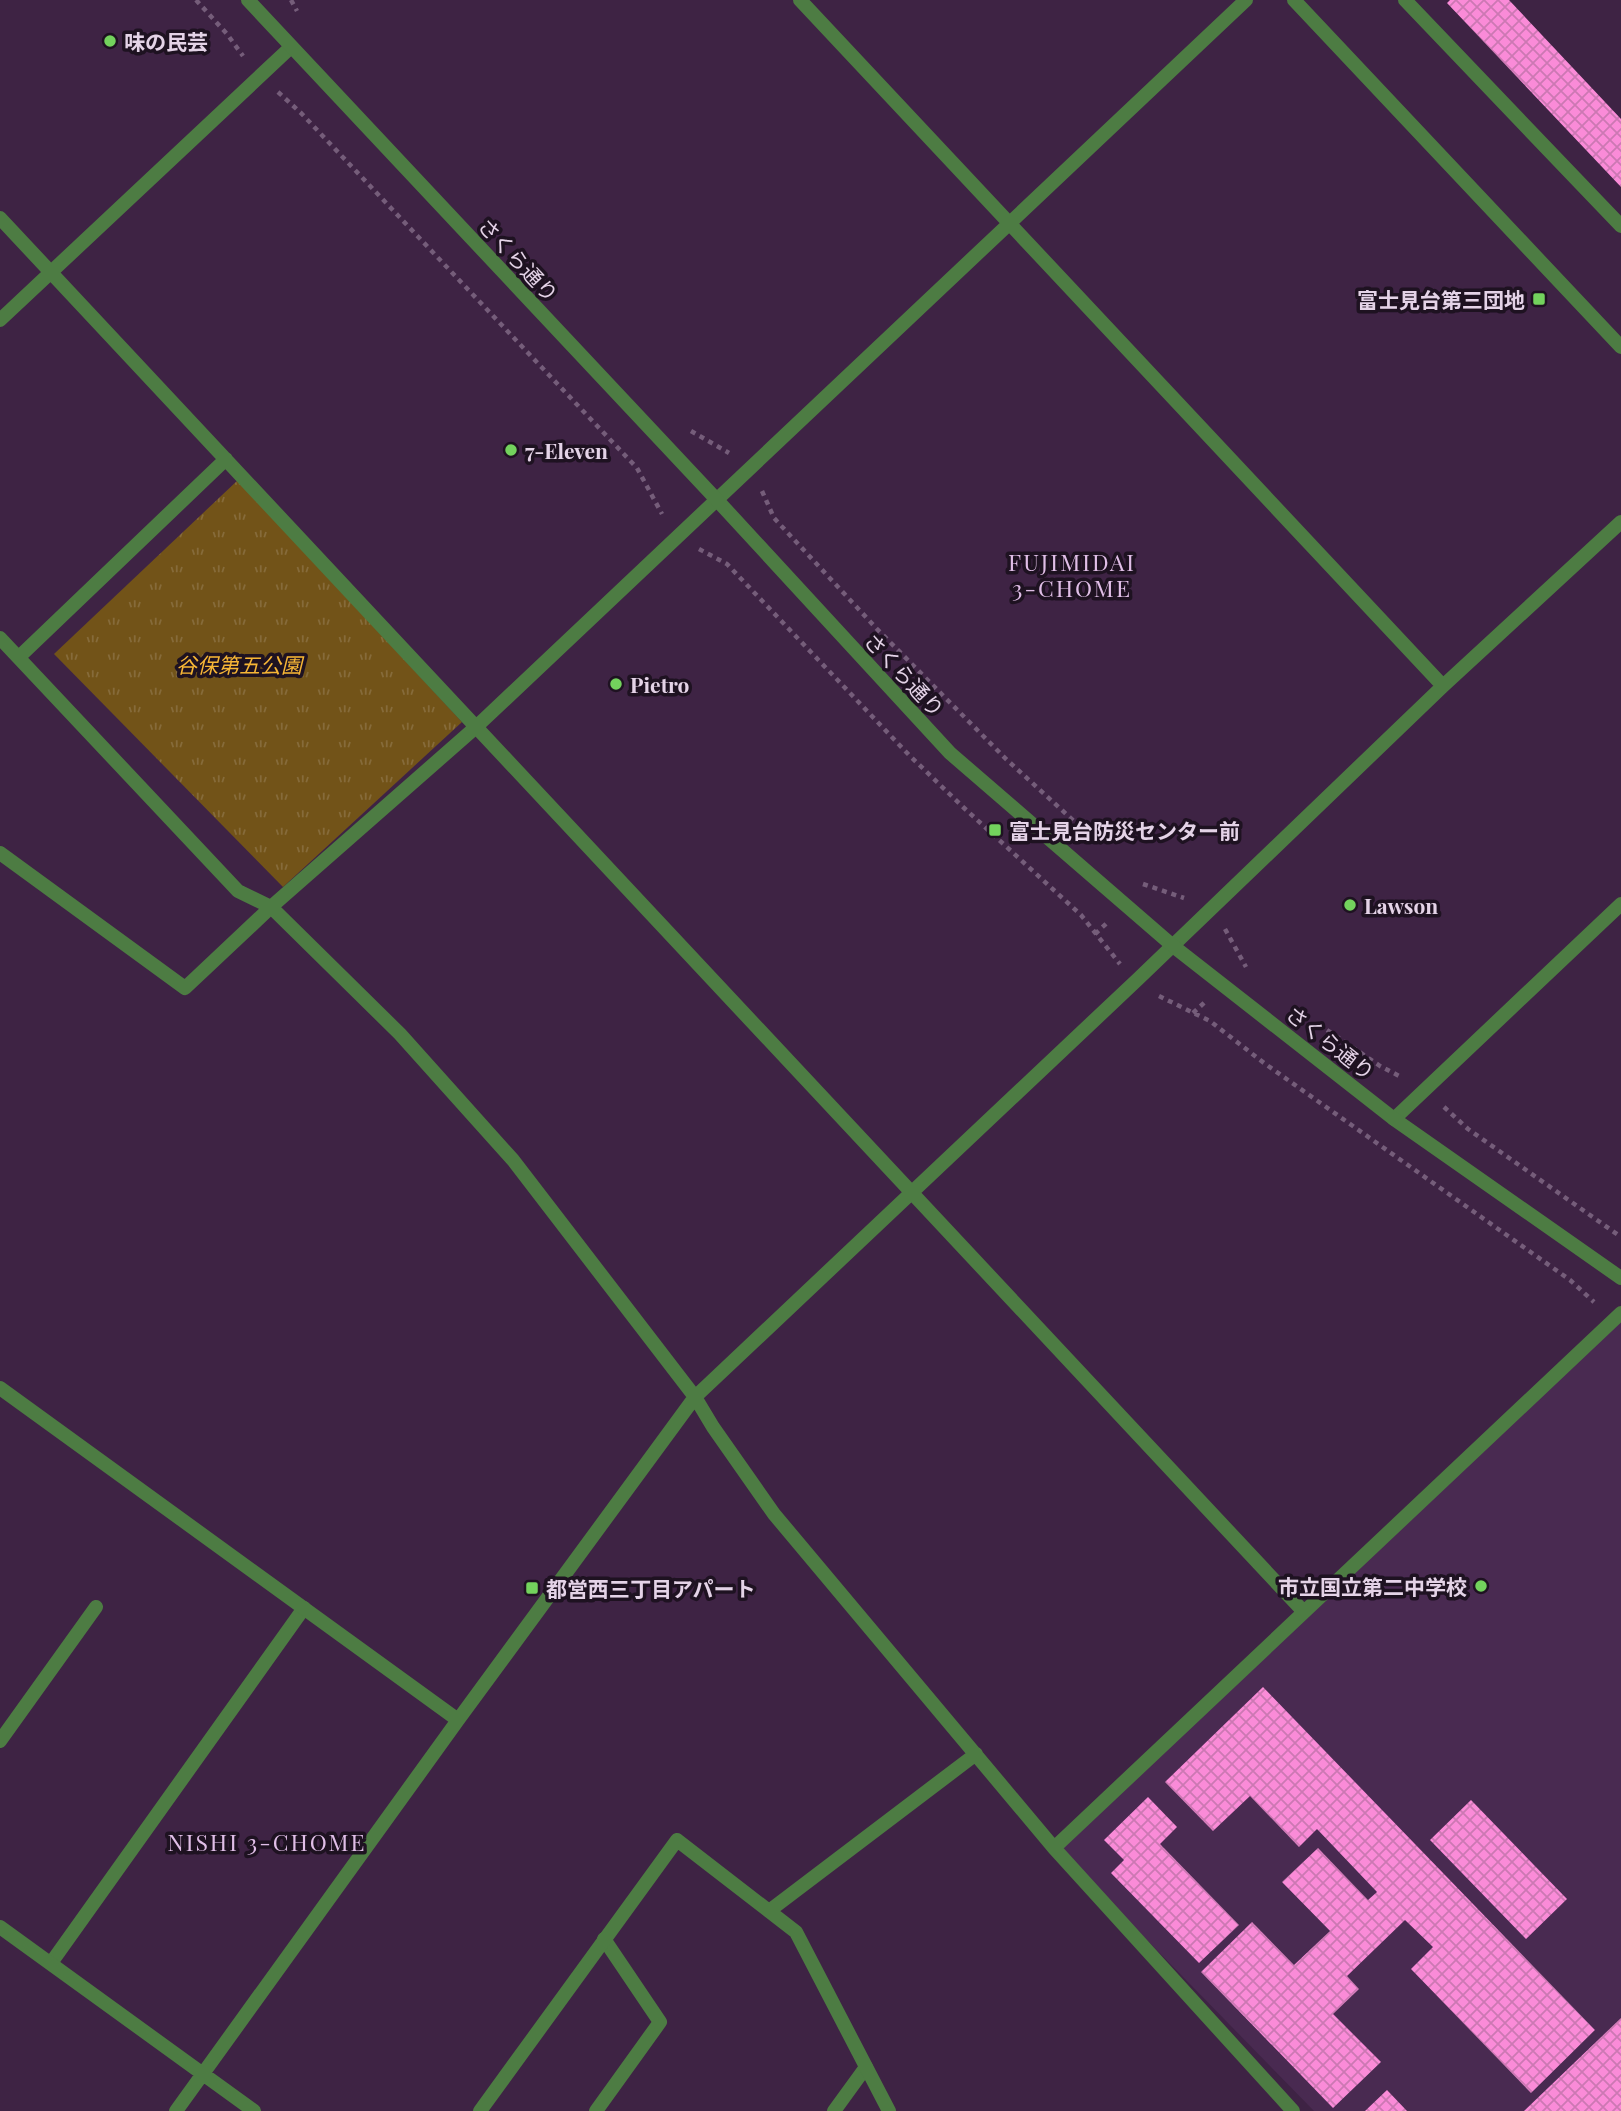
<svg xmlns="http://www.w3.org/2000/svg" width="1621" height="2111" font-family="'Playfair Display','Noto Sans JP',serif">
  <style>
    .built { fill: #492a51 }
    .grass { fill: url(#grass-tufts) }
    .building { fill: url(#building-cross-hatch) }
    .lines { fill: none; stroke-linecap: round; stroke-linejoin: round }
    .path { stroke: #755d7a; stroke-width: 4.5; stroke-dasharray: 5 5; stroke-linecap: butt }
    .service { stroke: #4d7c43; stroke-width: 14 }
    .minor { stroke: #4d7c43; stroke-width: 14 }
    .tertiary { stroke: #4d7c43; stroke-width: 14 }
    .poi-dot { fill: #73d25d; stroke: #1e1221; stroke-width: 2.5 }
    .labels { text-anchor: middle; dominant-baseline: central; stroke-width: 7; stroke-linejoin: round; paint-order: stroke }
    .poi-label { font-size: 21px; font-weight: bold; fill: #e4d3e7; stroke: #1e1221; text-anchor: start }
    .street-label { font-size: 21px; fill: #e4d3e7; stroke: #1e1221 }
    .park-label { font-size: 21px; font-style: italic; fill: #f7b636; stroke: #1e1221 }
    .neighbourhood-label { font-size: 23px; letter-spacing: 2px; fill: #e0bee7; stroke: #1e1221 }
  </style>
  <defs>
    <pattern id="grass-tufts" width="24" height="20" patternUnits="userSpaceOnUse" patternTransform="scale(1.75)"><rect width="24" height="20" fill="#725318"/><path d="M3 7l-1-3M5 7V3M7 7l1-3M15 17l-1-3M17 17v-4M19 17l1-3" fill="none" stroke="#866b3a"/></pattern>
    <pattern id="building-cross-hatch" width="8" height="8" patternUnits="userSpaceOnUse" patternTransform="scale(1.75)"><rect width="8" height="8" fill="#fa8bd8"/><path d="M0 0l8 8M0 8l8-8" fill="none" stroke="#cc78b3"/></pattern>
  </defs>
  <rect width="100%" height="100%" fill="#3e2344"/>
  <path class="built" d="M 1621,1321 L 1621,2111 L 1314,2111 L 1060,1851 Z"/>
  <path class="grass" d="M 238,480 L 462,722 L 283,887 L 54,654 Z"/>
  <path class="building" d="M 1450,0 L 1509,0 L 1621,119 L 1621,187 L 1447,3 Z
    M 1263,1687 L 1595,2030 L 1531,2093 L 1411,1969 L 1433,1947 L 1405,1920 L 1347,1976 L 1359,1989 L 1333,2014 L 1381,2062 L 1333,2108 L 1201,1972 L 1252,1922 L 1294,1965 L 1330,1931 L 1282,1882 L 1318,1848 L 1368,1900 L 1377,1892 L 1317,1829 L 1299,1847 L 1250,1796 L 1213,1831 L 1165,1782 Z
    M 1148,1797 L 1177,1827 L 1160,1844 L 1239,1925 L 1199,1963 L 1111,1873 L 1124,1860 L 1104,1840 Z
    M 1471,1800 L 1567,1899 L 1526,1939 L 1430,1840 Z
    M 1621,2018 L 1621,2111 L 1524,2111 Z
    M 1387,2090 L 1407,2111 L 1365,2111 Z"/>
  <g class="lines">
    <path class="path" d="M 196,0 L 227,34 L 243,56
      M 291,0 L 297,11
      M 278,92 L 301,113 L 637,468 L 662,514
      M 691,431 L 729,453
      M 762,491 L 774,518 L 877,629 L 1006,759 L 1087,833
      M 699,549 L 727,564 L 909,755 L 963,807 L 1081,915 L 1120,964
      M 1143,884 L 1184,898
      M 1225,929 L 1246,967
      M 1095,934 L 1108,922
      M 1159,996 L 1210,1021 L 1264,1063 L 1570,1280 L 1594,1302
      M 1193,1013 L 1205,1002
      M 1327,1030 L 1380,1066 L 1403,1078
      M 1444,1107 L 1468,1129 L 1621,1237"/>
    <path class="service" d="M 1405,0 L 1621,226
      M 0,1741 L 96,1607
      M 51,1963 L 304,1608
      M 596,2111 L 660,2022 L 604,1939
      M 834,2111 L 866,2067"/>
    <path class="minor" d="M 800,0 L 1443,686
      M 0,218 L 1304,1612
      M 0,320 L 291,47
      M 0,638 L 238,891 L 271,907 L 400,1034 L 513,1160 L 695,1397 L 713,1427 L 774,1514 L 1054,1848 L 1293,2111
      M 19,657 L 226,459
      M 0,853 L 185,988 L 271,907 L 476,727 L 1246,0
      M 1394,1119 L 1621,904
      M 0,1388 L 458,1720
      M 1054,1848 L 1621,1313
      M 769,1911 L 976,1754
      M 0,1927 L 254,2111
      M 176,2111 L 458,1720 L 695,1397 L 1138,979 L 1443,686 L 1621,522
      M 480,2111 L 677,1840 L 796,1932 L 889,2111"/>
    <path class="tertiary" d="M 248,0 L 717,500 L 950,753 L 1173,946 L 1394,1119 L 1621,1278
      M 1294,0 L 1621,347"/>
  </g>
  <g class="poi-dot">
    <circle cx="110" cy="41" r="7"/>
    <rect x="1532" y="292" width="14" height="14" rx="3.5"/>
    <circle cx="511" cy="450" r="7"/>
    <circle cx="616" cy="684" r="7"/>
    <rect x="988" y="823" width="14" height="14" rx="3.5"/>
    <circle cx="1350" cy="905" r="7"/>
    <circle cx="1481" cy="1586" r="7"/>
    <rect x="525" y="1581" width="14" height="14" rx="3.5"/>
  </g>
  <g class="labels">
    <g class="poi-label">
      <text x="124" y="41">味の民芸</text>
      <text x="1525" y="299" text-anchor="end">富士見台第三団地</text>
      <text x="525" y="450">7-Eleven</text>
      <text x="630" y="684">Pietro</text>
      <text x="1009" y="830">富士見台防災センター前</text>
      <text x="1364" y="905">Lawson</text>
      <text x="1467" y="1586" text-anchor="end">市立国立第二中学校</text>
      <text x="546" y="1588">都営西三丁目アパート</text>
    </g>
    <g class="street-label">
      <text transform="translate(519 259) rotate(47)">さくら通り</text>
      <text transform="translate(905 674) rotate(47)">さくら通り</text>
      <text transform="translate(1331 1042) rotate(38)">さくら通り</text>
    </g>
    <g class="park-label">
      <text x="239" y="664">谷保第五公園</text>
    </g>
    <g class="neighbourhood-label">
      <text x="1072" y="561">FUJIMIDAI<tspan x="1072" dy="26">3-CHOME</tspan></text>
      <text x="267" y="1841">NISHI 3-CHOME</text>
    </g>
  </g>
</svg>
